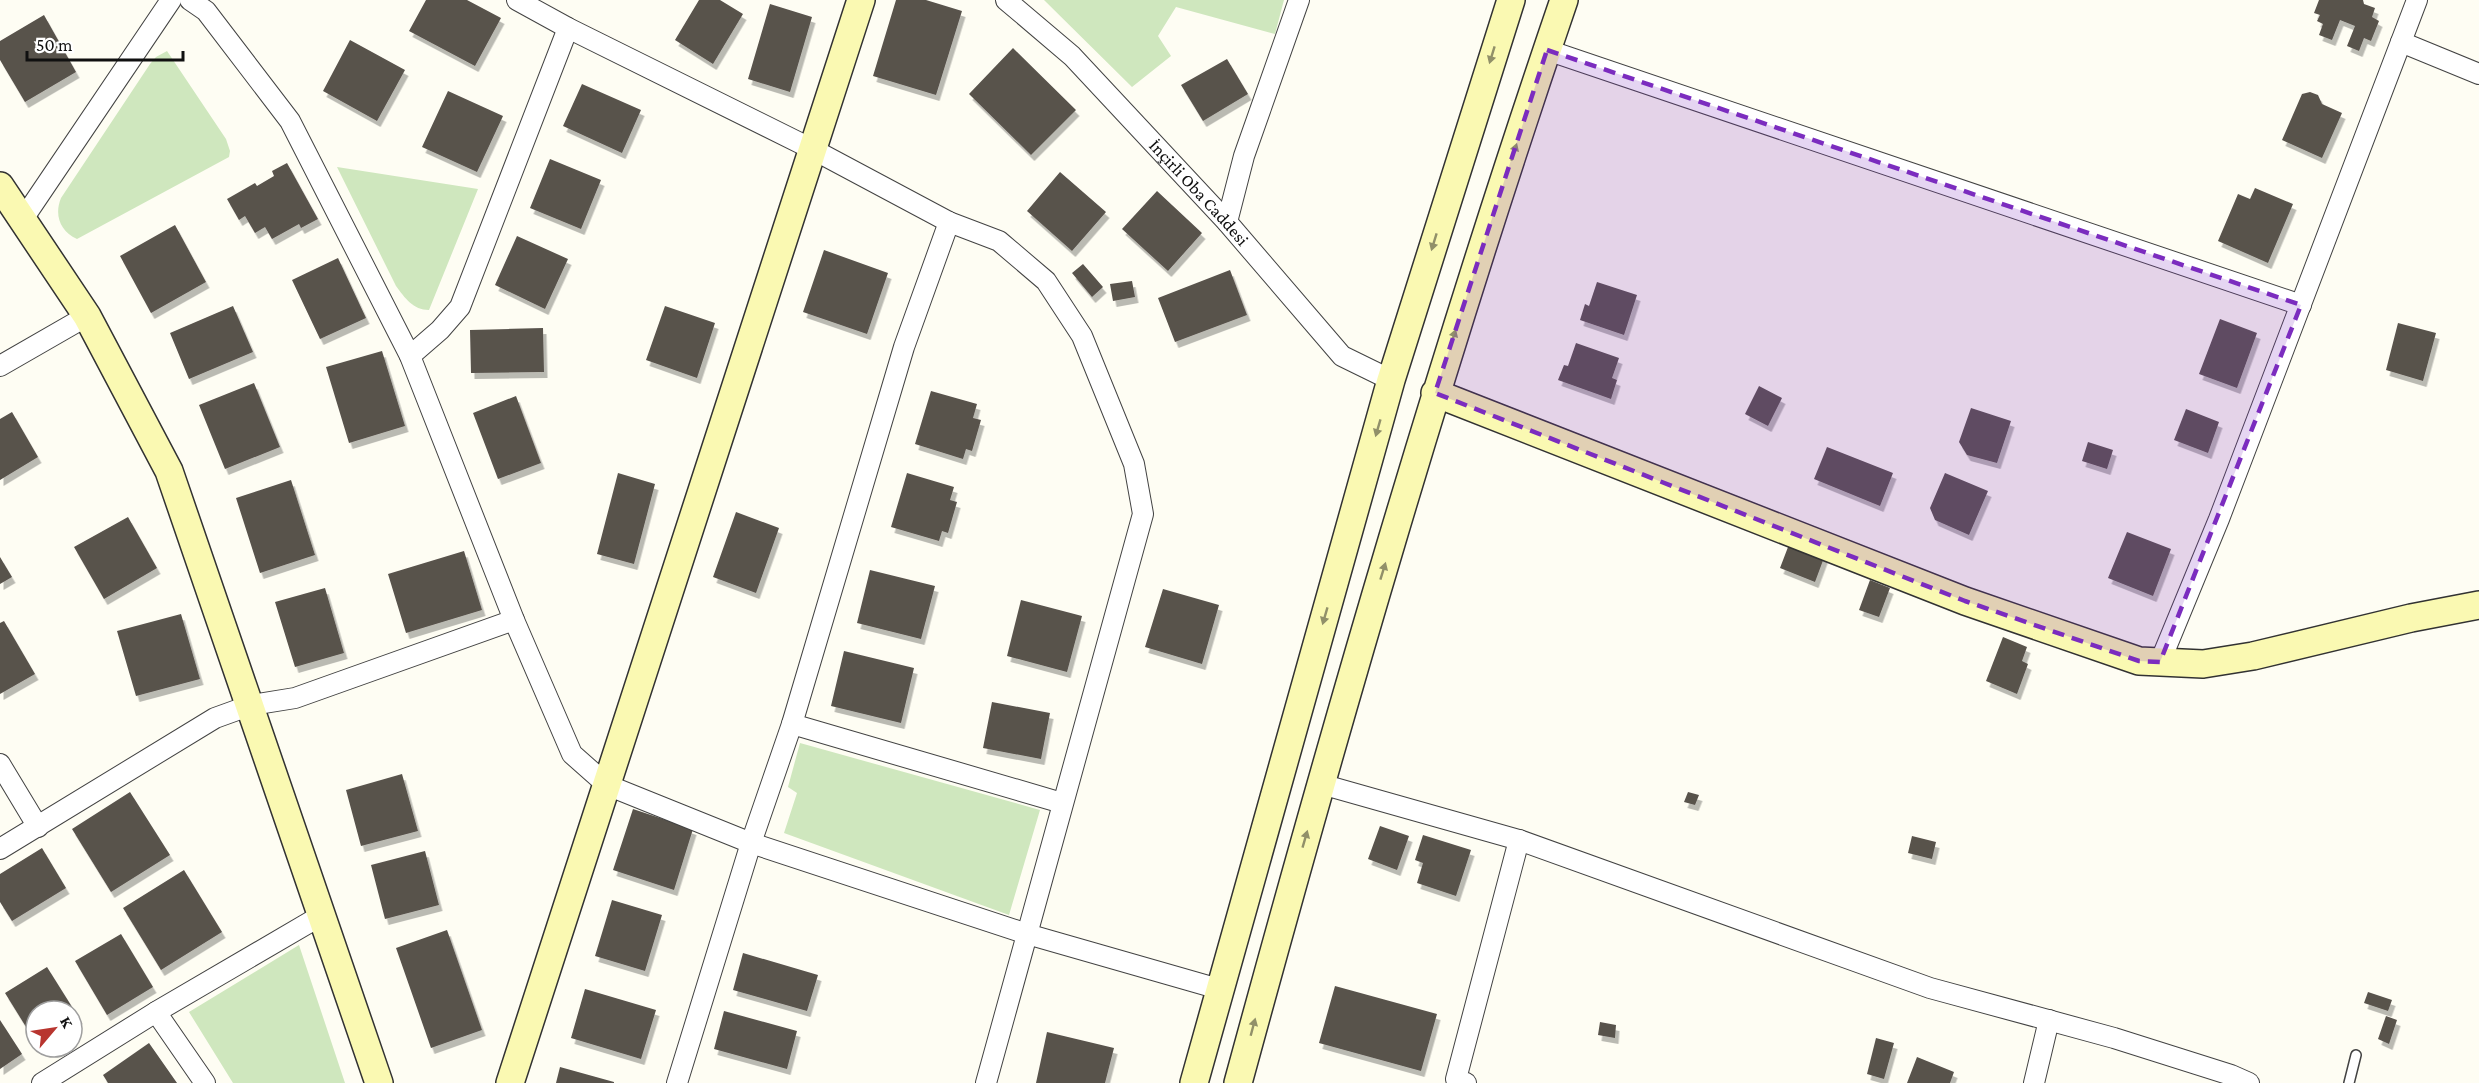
<svg xmlns="http://www.w3.org/2000/svg" width="2479" height="1083" font-family="'Crimson Pro',serif">
  <style>
    .green { fill: #cfe7be }
    .building { fill: #58524c; filter: url(#shadow) }
    .lines { fill: none; stroke-linecap: round; stroke-linejoin: round }
    .lane-casing { stroke: #434343; stroke-width: 12 }
    .street-casing { stroke: #434343; stroke-width: 22 }
    .secondary-casing { stroke: #323232; stroke-width: 30 }
    .lane { stroke: #fff; stroke-width: 9 }
    .street { stroke: #fff; stroke-width: 20 }
    .secondary { stroke: #faf9b2; stroke-width: 27 }
    .oneway { fill: #919069 }
    .marked { fill: #7b2cbf; fill-opacity: 0.2; stroke: #7b2cbf; stroke-width: 4.5; stroke-dasharray: 12 8; stroke-linejoin: round }
    .labels { text-anchor: middle; dominant-baseline: central; stroke-width: 6; stroke-linejoin: round; paint-order: stroke }
    .street-label { font-size: 18px; fill: #101010; stroke: #fff }
  </style>
  <defs>
    <filter id="shadow"><feDropShadow dx="3.5" dy="6" stdDeviation="0" flood-color="#0004"/></filter>
  </defs>
  <rect width="100%" height="100%" fill="#fefdf3"/>
  <path class="green" d="M 1044,0 L 1284,0 L 1275,34 L 1176,7 L 1158,36 L 1171,56 L 1132,87 Z
    M 167,51 L 226,139 L 230,151 L 229,157 L 77,239 C 60,231 54,215 61,198 L 150,64 L 156,57 Z
    M 337,167 L 478,189 L 429,310 C 413,310 405,298 396,286 Z
    M 800,743 L 1040,810 L 1009,915 L 784,833 L 797,793 L 788,787 Z
    M 299,945 L 345,1083 L 233,1083 L 189,1012 Z"/>
  <path class="building" d="M 426,0 L 467,0 L 501,18 L 475,66 L 409,31 Z
    M 699,0 L 720,0 L 743,14 L 713,64 L 675,40 Z
    M 896,0 L 926,0 L 962,11 L 936,95 L 873,76 Z
    M 2319,0 L 2363,0 L 2364,4 L 2375,8 L 2372,17 L 2379,21 L 2371,41 L 2364,38 L 2359,51 L 2347,46 L 2355,26 L 2340,20 L 2332,40 L 2319,35 L 2323,24 L 2317,21 L 2320,15 L 2314,13 Z
    M 770,4 L 812,17 L 790,92 L 748,79 Z
    M 44,15 L 76,72 L 25,102 L 0,60 L 0,41 Z
    M 350,40 L 405,70 L 377,121 L 323,91 Z
    M 1013,48 L 1076,110 L 1031,155 L 969,94 Z
    M 1227,59 L 1248,94 L 1203,121 L 1181,85 Z
    M 582,84 L 641,110 L 622,153 L 563,126 Z
    M 448,91 L 503,116 L 477,172 L 422,147 Z
    M 2310,92 L 2318,95 L 2322,104 L 2342,113 L 2322,158 L 2282,140 L 2302,94 Z
    M 550,159 L 601,180 L 581,229 L 530,208 Z
    M 287,163 L 318,219 L 301,228 L 299,224 L 272,239 L 265,227 L 255,233 L 245,216 L 239,220 L 227,199 L 255,183 L 257,186 L 274,176 L 272,171 Z
    M 1060,172 L 1106,212 L 1072,251 L 1027,211 Z
    M 2255,188 L 2293,204 L 2268,263 L 2218,241 L 2238,194 L 2250,199 Z
    M 1157,191 L 1202,233 L 1168,271 L 1122,229 Z
    M 175,225 L 206,282 L 151,313 L 120,256 Z
    M 517,236 L 568,259 L 545,309 L 495,285 Z
    M 824,250 L 888,273 L 867,334 L 803,312 Z
    M 338,258 L 366,318 L 320,339 L 292,280 Z
    M 1083,264 L 1103,287 L 1092,297 L 1072,273 Z
    M 1230,270 L 1247,315 L 1175,342 L 1158,298 Z
    M 1132,281 L 1135,297 L 1113,301 L 1110,284 Z
    M 1597,282 L 1637,295 L 1624,335 L 1580,320 L 1585,304 L 1589,306 Z
    M 233,306 L 253,352 L 189,379 L 170,333 Z
    M 665,306 L 715,323 L 697,378 L 646,360 Z
    M 2220,319 L 2257,333 L 2237,388 L 2199,374 Z
    M 2398,323 L 2436,333 L 2423,381 L 2386,370 Z
    M 543,328 L 544,372 L 471,373 L 470,330 Z
    M 1576,343 L 1619,358 L 1612,378 L 1617,380 L 1611,399 L 1558,380 L 1564,365 L 1568,366 Z
    M 382,351 L 405,426 L 349,443 L 326,367 Z
    M 254,383 L 280,447 L 225,469 L 199,405 Z
    M 1759,386 L 1782,398 L 1768,426 L 1745,414 Z
    M 931,391 L 977,404 L 973,418 L 981,420 L 972,451 L 966,449 L 963,459 L 915,444 Z
    M 516,396 L 541,463 L 498,479 L 473,413 Z
    M 1971,408 L 2011,421 L 1997,463 L 1967,455 L 1959,442 Z
    M 2186,409 L 2219,422 L 2208,453 L 2174,440 Z
    M 12,412 L 38,457 L 0,480 L 0,419 Z
    M 2088,442 L 2113,450 L 2107,469 L 2082,461 Z
    M 1827,447 L 1893,473 L 1880,506 L 1814,479 Z
    M 618,473 L 655,484 L 634,564 L 597,554 Z
    M 907,473 L 954,487 L 950,500 L 957,502 L 948,533 L 942,531 L 939,541 L 891,527 Z
    M 1945,473 L 1988,491 L 1969,535 L 1935,520 L 1930,508 Z
    M 291,480 L 315,555 L 260,573 L 236,498 Z
    M 736,512 L 779,528 L 756,593 L 713,577 Z
    M 128,517 L 157,568 L 104,599 L 74,547 Z
    M 2127,532 L 2171,549 L 2153,596 L 2108,578 Z
    M 1793,534 L 1828,547 L 1815,582 L 1780,568 Z
    M 464,551 L 482,610 L 406,633 L 388,574 Z
    M 0,557 L 12,577 L 0,584 Z
    M 870,570 L 935,586 L 921,639 L 857,623 Z
    M 1870,580 L 1890,588 L 1879,617 L 1859,610 Z
    M 325,588 L 344,653 L 295,667 L 275,602 Z
    M 1163,589 L 1219,605 L 1202,664 L 1145,647 Z
    M 1021,600 L 1082,616 L 1067,672 L 1007,656 Z
    M 181,614 L 200,679 L 136,696 L 117,631 Z
    M 4,621 L 35,674 L 0,694 L 0,623 Z
    M 2003,637 L 2027,647 L 2022,661 L 2028,664 L 2017,694 L 1986,681 Z
    M 844,651 L 914,668 L 901,723 L 831,706 Z
    M 992,702 L 1050,713 L 1041,759 L 983,748 Z
    M 402,774 L 418,831 L 361,846 L 346,790 Z
    M 130,792 L 170,855 L 111,892 L 72,829 Z
    M 1688,792 L 1699,795 L 1695,805 L 1684,802 Z
    M 633,809 L 693,829 L 674,890 L 613,870 Z
    M 1380,826 L 1409,836 L 1397,870 L 1368,859 Z
    M 1423,835 L 1471,850 L 1456,896 L 1417,883 L 1423,863 L 1415,860 Z
    M 1912,836 L 1936,842 L 1932,859 L 1908,853 Z
    M 42,848 L 66,888 L 12,921 L 0,902 L 0,874 Z
    M 425,851 L 439,905 L 385,919 L 371,865 Z
    M 184,870 L 222,932 L 161,970 L 123,908 Z
    M 612,900 L 662,915 L 645,971 L 595,956 Z
    M 447,930 L 482,1030 L 431,1048 L 396,948 Z
    M 121,934 L 153,987 L 107,1015 L 75,961 Z
    M 743,953 L 818,975 L 807,1011 L 733,990 Z
    M 47,967 L 79,1018 L 72,1023 L 72,1011 L 36,1011 L 36,1043 L 5,993 Z
    M 1335,986 L 1437,1014 L 1421,1071 L 1319,1043 Z
    M 585,989 L 656,1010 L 641,1059 L 571,1038 Z
    M 2368,992 L 2392,1000 L 2388,1011 L 2364,1003 Z
    M 724,1011 L 797,1031 L 787,1069 L 714,1049 Z
    M 2386,1016 L 2397,1020 L 2389,1044 L 2378,1039 Z
    M 0,1020 L 22,1054 L 0,1069 Z
    M 1600,1022 L 1616,1025 L 1615,1038 L 1598,1035 Z
    M 1047,1032 L 1114,1048 L 1105,1083 L 1036,1083 Z
    M 1876,1038 L 1894,1043 L 1884,1079 L 1867,1074 Z
    M 149,1043 L 177,1083 L 108,1083 L 103,1075 Z
    M 1917,1057 L 1954,1072 L 1950,1083 L 1907,1083 Z
    M 560,1067 L 614,1082 L 614,1083 L 556,1083 Z"/>
  <g class="lines">
    <defs>
      <path id="lane" d="M 2349,1083 L 2356,1055"/>
      <g id="street">
        <path d="M 190,0 L 206,11 L 290,121 L 410,356 L 514,620 L 572,754 L 607,785 L 751,843 L 1027,934 L 1219,989"/>
        <path d="M 517,0 L 568,28 L 814,150 L 949,222 L 999,241 L 1046,281 L 1082,336 L 1134,464 L 1143,514 L 986,1083"/>
        <path id="s1" d="M 1006,0 L 1072,56 L 1227,222 L 1342,356 L 1391,380"/>
        <path d="M 2401,42 L 2479,74"/>
        <path d="M 1547,50 L 2301,305"/>
        <path d="M 23,219 L 171,0"/>
        <path d="M 1227,222 L 1244,156 L 1299,0"/>
        <path d="M 410,356 L 440,330 L 460,307 L 568,28"/>
        <path d="M 0,366 L 87,316"/>
        <path d="M 2160,662 L 2219,519 L 2417,0"/>
        <path d="M 792,724 L 1062,803"/>
        <path d="M 0,764 L 38,827"/>
        <path d="M 1321,784 L 1519,840 L 1930,988 L 2114,1038 L 2231,1075 L 2249,1083"/>
        <path d="M 0,849 L 215,718 L 251,705 L 295,698 L 514,620"/>
        <path d="M 156,1012 L 205,1083"/>
        <path d="M 42,1083 L 156,1012 L 322,915"/>
        <path d="M 677,1083 L 751,843 L 792,724 L 904,347 L 949,222"/>
        <path d="M 1466,1083 L 1456,1079 L 1519,840"/>
        <path d="M 2034,1083 L 2049,1020"/>
      </g>
      <path id="secondary" d="M 0,186 L 87,316 L 169,471 L 379,1083
        M 1435,393 L 1965,601 L 2139,661 L 2203,664 L 2253,656 L 2411,618 L 2479,605
        M 510,1083 L 861,0
        M 1194,1083 L 1391,380 L 1511,0
        M 1238,1083 C 1337,719 1442,357 1564,0"/>
    </defs>
    <use href="#lane" class="lane-casing"/>
    <use href="#street" class="street-casing"/>
    <use href="#secondary" class="secondary-casing"/>
    <use href="#lane" class="lane"/>
    <use href="#street" class="street"/>
    <use href="#secondary" class="secondary"/>
  </g>
  <defs><path id="oneway-solid" d="M-6-.8H1V-3.2L6.5 0L1 3.2V.8H-6Z" transform="scale(1.5)"/></defs>
  <g class="oneway">
    <use href="#oneway-solid" transform="translate(1492 55) rotate(107)"/>
    <use href="#oneway-solid" transform="translate(1514 152) rotate(-72)"/>
    <use href="#oneway-solid" transform="translate(1434 242) rotate(107)"/>
    <use href="#oneway-solid" transform="translate(1453 338) rotate(-72)"/>
    <use href="#oneway-solid" transform="translate(1378 428) rotate(106)"/>
    <use href="#oneway-solid" transform="translate(1383 571) rotate(-73)"/>
    <use href="#oneway-solid" transform="translate(1325 616) rotate(106)"/>
    <use href="#oneway-solid" transform="translate(1305 839) rotate(-74)"/>
    <use href="#oneway-solid" transform="translate(1253 1027) rotate(-75)"/>
  </g>
  <path class="marked" d="M 1547,50 L 2301,305 L 2160,662 L 2139,661 L 1965,601 L 1435,393 Z"/>
  <g class="labels">
    <g class="street-label">
      <text stroke="none"><textPath href="#s1" startOffset="273">İnçirli Oba Caddesi</textPath></text>
    </g>
  </g>
  <g transform="translate(54 1029) rotate(61)"><circle r="28" fill="#ffffff" stroke="#9f9f9f" stroke-width="1.5"/>
  <path d="M0-4.5L10 22L0 15L-10 22Z" fill="#b8352f"/>
  <text y="-9" font-size="16" font-weight="bold" text-anchor="middle" fill="#101010">K</text>
  </g>
  <path d="M27 51v9h156v-9" fill="none" stroke="#101010" stroke-width="3"/>
  <text x="36" y="51" font-size="18" fill="#101010" stroke="#ffffff" stroke-width="4.5" paint-order="stroke">50 m</text>
</svg>
